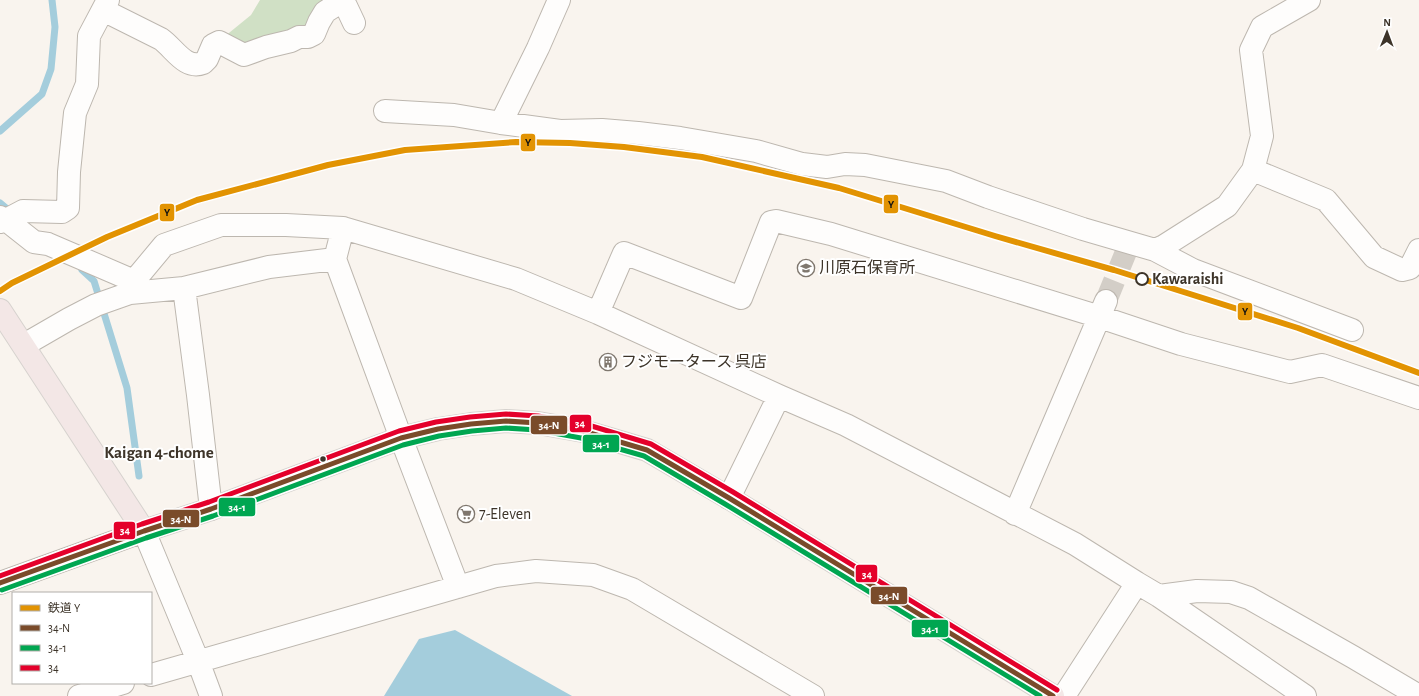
<svg xmlns="http://www.w3.org/2000/svg" width="1419" height="696" font-family="'Alegreya Sans','Noto Sans JP',sans-serif">
  <style>
    .green { fill: #d0e0c5 }
    .water { fill: #a4cddc }
    .lines { fill: none; stroke-linecap: round; stroke-linejoin: round }
    .stream { stroke: #a4cddc; stroke-width: 7 }
    .minor-tunnel { stroke: #d3cec7; stroke-width: 22; stroke-dasharray: 22 11; stroke-linecap: butt }
    .minor-casing { stroke: #bdb7af; stroke-width: 24 }
    .highway-casing { stroke: #d6d2ce; stroke-width: 24 }
    .minor { stroke: #fefdfc; stroke-width: 22 }
    .highway { stroke: #f3e7e6; stroke-width: 22 }
    .bus-1-casing { stroke: #fff; stroke-width: 8 }
    .bus-2-casing { stroke: #fff; stroke-width: 8 }
    .bus-3-casing { stroke: #fff; stroke-width: 8 }
    .bus-1 { stroke: #7a4b2a; stroke-width: 5 }
    .bus-2 { stroke: #00a651; stroke-width: 5 }
    .bus-3 { stroke: #e4002b; stroke-width: 5 }
    .rail-1-casing { stroke: #fff; stroke-width: 9 }
    .rail-1 { stroke: #e29302; stroke-width: 6 }
    .stop-dot { fill: #fff; stroke: #3d3429; stroke-width: 2 }
    .bus-dot { fill: #3d3429; stroke: #fff; stroke-width: 1.5 }
    .labels { text-anchor: middle; dominant-baseline: central; stroke-width: 4; stroke-linejoin: round; paint-order: stroke }
    .poi-label { font-size: 16px; fill: #3d3429; stroke: #fff; text-anchor: start }
    .stop-label { font-size: 16px; font-weight: bold; fill: #3d3429; stroke: #fff; text-anchor: start }
    .neighbourhood-label { font-size: 17px; font-weight: bold; fill: #3d3429; stroke: #fff }
    .line-badge { stroke: #fff; stroke-width: 1.5 }
    .badge-label { font-size: 11px; text-anchor: middle; font-weight: bold; fill: #fff }
    .pale-badge-label { font-size: 11px; text-anchor: middle; font-weight: bold; fill: #111 }
  </style>
  <rect width="100%" height="100%" fill="#f9f4ee"/>
  <path class="green" d="M 260,0 L 335,0 L 309,26 L 248,50 L 224,37 L 251,15 Z"/>
  <path class="water" d="M 455,630 L 572,696 L 384,696 L 419,639 Z"/>
  <g class="lines">
    <path class="stream" d="M 0,131 L 42,94 L 51,69 L 55,27 L 52,0
      M 0,203 L 12,213
      M 82,270 L 94,281 L 127,388 L 139,476"/>
    <path class="minor-tunnel" d="M 1106,301 L 1130,242"/>
    <defs>
      <path id="minor" d="M 103,10 L 161,39 C 174,48 185,70 203,63 L 207,59 L 213,45 L 219,42 L 244,55 L 266,47 L 291,41 L 299,37 L 308,37 L 314,34 L 319,22 L 325,12 L 339,3 L 346,6 L 354,23
        M 385,111 L 454,115 L 501,123 L 538,48 L 559,0
        M 501,123 L 560,131 L 602,130 L 638,133 L 680,138 L 756,151 L 802,164 L 827,167 L 845,164 L 865,165 L 946,181 L 988,197 L 1083,229 L 1155,250 L 1164,246 L 1227,206 L 1253,170 L 1262,136 L 1251,50 L 1262,27 L 1309,0
        M 1253,170 L 1326,200 L 1374,257 L 1402,270 L 1410,268 L 1419,250
        M 0,217 L 6,220 L 23,211 L 62,212 L 68,208 L 69,172 L 75,113 L 87,84 L 89,36 L 108,0
        M 0,222 L 6,220 L 34,242 L 48,244 L 134,281
        M 1155,250 L 1193,270 L 1352,330
        M 184,288 L 198,395 L 211,509
        M 130,293 L 134,281 L 164,245 L 221,225 L 286,225 L 343,228
        M 598,313 L 624,253 L 741,298 L 771,222 L 776,221 L 831,234 L 1100,317 L 1181,344 L 1290,372 L 1322,365 L 1419,398
        M 24,345 L 69,319 L 96,305 L 130,293 L 184,288 L 269,267 L 335,259
        M 729,498 L 779,396
        M 1015,514 L 1106,301
        M 0,583 L 144,531 L 198,661 L 211,696
        M 458,587 L 401,438 L 335,259 L 343,228 L 516,279 L 598,313 L 779,396 L 846,425 L 1075,544 L 1137,583 L 1159,596 L 1305,696
        M 1159,596 L 1197,591 L 1231,592 L 1249,598 L 1353,657 L 1419,696
        M 151,675 L 496,576 L 536,571 L 593,575 L 632,589 L 813,696
        M 79,696 L 123,683
        M 1064,696 L 1137,583"/>
      <path id="highway" d="M 0,310 L 144,531 L 211,509 L 401,438 L 438,429 L 471,424 L 506,421 L 538,423 L 583,431 L 647,450 L 729,498 L 1053,696"/>
    </defs>
    <use href="#minor" class="minor-casing"/>
    <use href="#highway" class="highway-casing"/>
    <use href="#minor" class="minor"/>
    <use href="#highway" class="highway"/>
    <defs>
      <path id="bus-1" d="M 0,583 L 144,531 L 211,509 L 401,438 L 438,429 L 471,424 L 506,421 L 538,423 L 583,431 L 647,450 L 729,498 L 1053,696"/>
      <path id="bus-2" d="M 2,590 L 146,538 L 213,516 L 403,445 L 439,436 L 472,431 L 506,428 L 537,430 L 581,438 L 644,456 L 725,504 L 1040,696"/>
      <path id="bus-3" d="M 0,576 L 142,524 L 209,502 L 399,431 L 436,422 L 470,417 L 506,414 L 538,416 L 585,424 L 651,444 L 733,492 L 1057,690"/>
    </defs>
    <use href="#bus-1" class="bus-1-casing"/>
    <use href="#bus-2" class="bus-2-casing"/>
    <use href="#bus-3" class="bus-3-casing"/>
    <use href="#bus-1" class="bus-1"/>
    <use href="#bus-2" class="bus-2"/>
    <use href="#bus-3" class="bus-3"/>
    <defs>
      <path id="rail-1" d="M 0,291 L 12,283 L 107,237 L 197,200 L 328,165 L 405,150 L 516,142 L 570,143 L 624,147 L 702,157 L 839,188 L 995,236 L 1114,270 L 1298,328 L 1419,373"/>
    </defs>
    <use href="#rail-1" class="rail-1-casing"/>
    <use href="#rail-1" class="rail-1"/>
  </g>
  <defs>
    <symbol id="school-ring" viewBox="-11 -11 22 22"><circle r="9.5" fill="#fff" stroke="#7f776e" stroke-width="1.5"/><path d="M0-5L7-2L0 1L-7-2ZM-4 1L0 2.5L4 1V4Q0 6-4 4Z" fill="#7f776e"/></symbol>
    <symbol id="building-ring" viewBox="-11 -11 22 22"><circle r="9.5" fill="#fff" stroke="#7f776e" stroke-width="1.5"/><path d="M-4-6H4V6H1V3H-1V6H-4ZM-2.5-4.3h1.7v1.8h-1.7ZM.8-4.3h1.7v1.8H.8ZM-2.5-1h1.7V.8h-1.7ZM.8-1h1.7V.8H.8Z" fill="#7f776e"/></symbol>
    <symbol id="supermarket-ring" viewBox="-11 -11 22 22"><circle r="9.5" fill="#fff" stroke="#7f776e" stroke-width="1.5"/><path d="M-6-5.5h2.5l.6 2H6L4.5 2H-2.5L-4.4-4H-6ZM-1.5 3.2a1.3 1.3 0 1 0 .1 0ZM3 3.2a1.3 1.3 0 1 0 .1 0Z" fill="#7f776e"/></symbol>
  </defs>
  <g fill-rule="evenodd">
    <use href="#school-ring" x="796" y="258" width="20" height="20"/>
    <use href="#building-ring" x="598" y="352" width="20" height="20"/>
    <use href="#supermarket-ring" x="456" y="504" width="20" height="20"/>
  </g>
  <circle class="stop-dot" cx="1142" cy="279" r="6"/>
  <circle class="bus-dot" cx="323" cy="459" r="3.5"/>
  <g class="labels">
    <g class="poi-label">
      <text x="819" y="268">川原石保育所</text>
      <text x="621" y="362">フジモータース 呉店</text>
      <text x="479" y="514">7-Eleven</text>
    </g>
    <g class="stop-label">
      <text x="1152" y="279">Kawaraishi</text>
    </g>
    <g class="neighbourhood-label">
      <text x="159" y="452">Kaigan 4-chome</text>
    </g>
  </g>
  <g class="line-badge">
    <rect x="520" y="133" width="16" height="19" rx="4" fill="#e29302"/>
    <rect x="883" y="194" width="16" height="20" rx="4" fill="#e29302"/>
    <rect x="159" y="203" width="16" height="19" rx="4" fill="#e29302"/>
    <rect x="1237" y="302" width="16" height="19" rx="4" fill="#e29302"/>
    <rect x="569" y="414" width="23" height="19" rx="4" fill="#e4002b"/>
    <rect x="530" y="415" width="38" height="20" rx="4" fill="#7a4b2a"/>
    <rect x="582" y="434" width="38" height="19" rx="4" fill="#00a651"/>
    <rect x="218" y="497" width="38" height="20" rx="4" fill="#00a651"/>
    <rect x="162" y="509" width="38" height="19" rx="4" fill="#7a4b2a"/>
    <rect x="113" y="521" width="23" height="19" rx="4" fill="#e4002b"/>
    <rect x="855" y="564" width="23" height="19" rx="4" fill="#e4002b"/>
    <rect x="870" y="586" width="38" height="19" rx="4" fill="#7a4b2a"/>
    <rect x="911" y="619" width="38" height="19" rx="4" fill="#00a651"/>
  </g>
  <g class="badge-label">
    <text x="580" y="427">34</text>
    <text x="549" y="429">34-N</text>
    <text x="601" y="448">34-1</text>
    <text x="237" y="511">34-1</text>
    <text x="181" y="523">34-N</text>
    <text x="125" y="534">34</text>
    <text x="867" y="578">34</text>
    <text x="889" y="600">34-N</text>
    <text x="930" y="633">34-1</text>
  </g>
  <g class="pale-badge-label">
    <text x="528" y="146">Y</text>
    <text x="891" y="208">Y</text>
    <text x="167" y="216">Y</text>
    <text x="1245" y="315">Y</text>
  </g>
  <rect x="12" y="592" width="140" height="92" fill="#ffffff" stroke="#b1aea9"/>
  <rect x="20" y="605" width="20" height="6" fill="#e29302" stroke="#b1aea9"/>
  <text x="48" y="612" font-size="12" fill="#3d3429">鉄道 Y</text>
  <rect x="20" y="625" width="20" height="6" fill="#7a4b2a" stroke="#b1aea9"/>
  <text x="48" y="632" font-size="12" fill="#3d3429">34-N</text>
  <rect x="20" y="645" width="20" height="6" fill="#00a651" stroke="#b1aea9"/>
  <text x="48" y="652" font-size="12" fill="#3d3429">34-1</text>
  <rect x="20" y="665" width="20" height="6" fill="#e4002b" stroke="#b1aea9"/>
  <text x="48" y="672" font-size="12" fill="#3d3429">34</text>
  <g transform="translate(1387 32) rotate(1)" stroke="#ffffff" stroke-width="3" paint-order="stroke">
  <path d="M0-3L7 15L0 10L-7 15Z" fill="#3d3429"/>
  <text y="-6" font-size="11" font-weight="bold" text-anchor="middle" fill="#3d3429">N</text>
  </g>
</svg>
